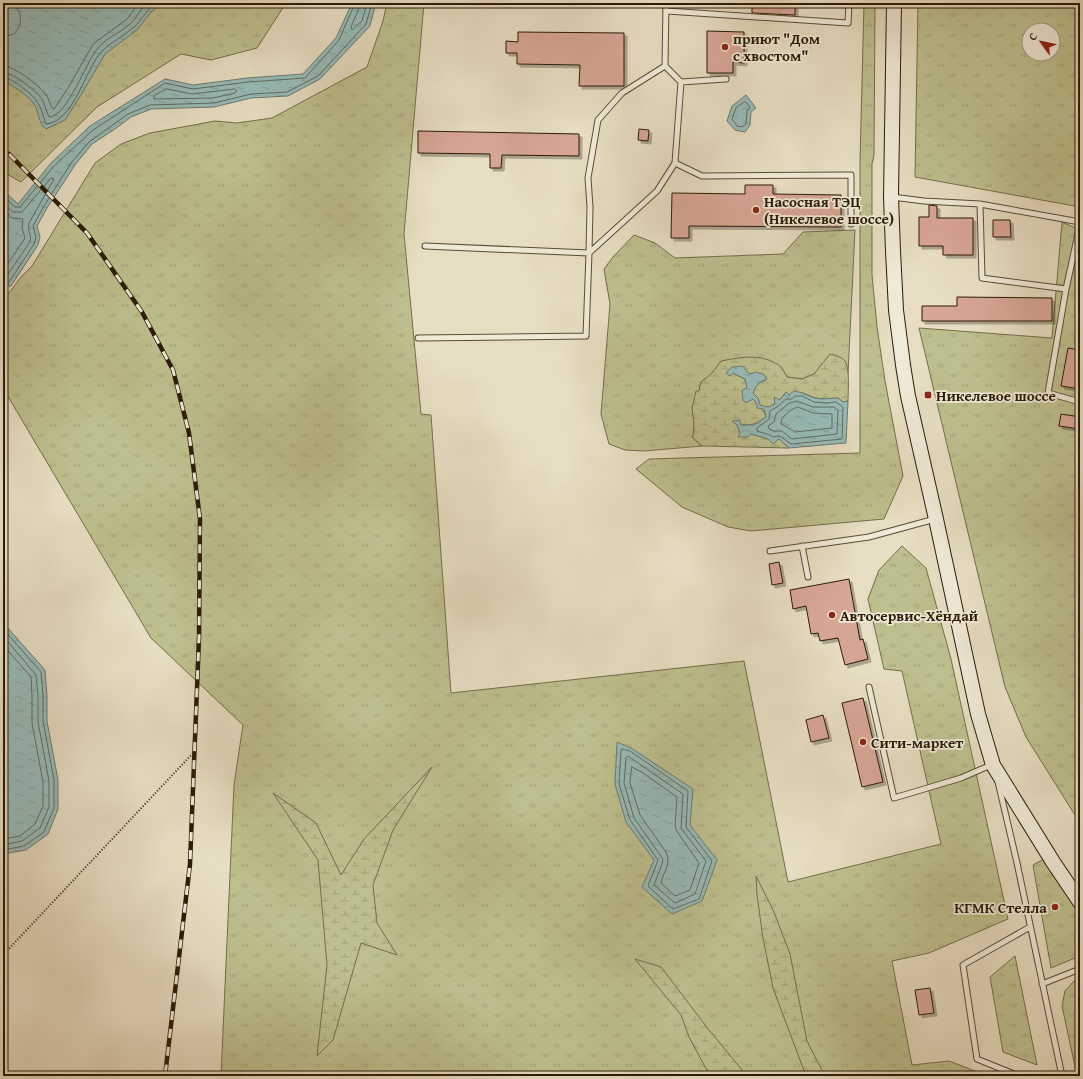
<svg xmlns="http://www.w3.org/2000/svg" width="1083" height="1079" font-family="'Gentium Book Plus',serif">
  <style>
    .grass { fill: url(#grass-tufts); stroke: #746d4a; fill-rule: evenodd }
    .wetland { fill: url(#wetland-marsh); stroke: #746d4a }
    .water { fill: url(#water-ripples); stroke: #6b7b71 }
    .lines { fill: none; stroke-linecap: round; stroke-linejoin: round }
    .shore { stroke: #606b60; stroke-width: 1 }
    .building { fill: #d7a594; stroke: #2a1b07; filter: url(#shadow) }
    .lane-casing { stroke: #594c36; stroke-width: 7 }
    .secondary-casing { stroke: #2a1b07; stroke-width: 16 }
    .path { stroke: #2a1b07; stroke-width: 2; stroke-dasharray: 1 2; stroke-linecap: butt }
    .lane { stroke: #efe9d7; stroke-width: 5 }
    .secondary { stroke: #efe9d7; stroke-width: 14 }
    .rail-casing { stroke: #2a1b07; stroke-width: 4.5 }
    .rail { stroke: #efe9d7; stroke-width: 3; stroke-dasharray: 9; stroke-linecap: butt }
    .poi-dot { fill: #8f2418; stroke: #efe9d7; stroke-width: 1.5 }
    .labels { text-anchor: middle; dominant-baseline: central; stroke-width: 3.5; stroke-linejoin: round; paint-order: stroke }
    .poi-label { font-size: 15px; font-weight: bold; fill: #2a1b07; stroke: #efe9d7; text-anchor: start }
  </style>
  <defs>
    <pattern id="grass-tufts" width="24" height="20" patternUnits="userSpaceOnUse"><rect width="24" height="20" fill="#bebf8e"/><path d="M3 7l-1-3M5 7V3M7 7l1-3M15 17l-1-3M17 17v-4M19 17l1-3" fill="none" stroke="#a3a479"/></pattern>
    <pattern id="wetland-marsh" width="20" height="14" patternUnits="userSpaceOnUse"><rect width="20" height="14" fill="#bebf8e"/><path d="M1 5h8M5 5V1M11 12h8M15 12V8" fill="none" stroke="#a3a479"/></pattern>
    <pattern id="water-ripples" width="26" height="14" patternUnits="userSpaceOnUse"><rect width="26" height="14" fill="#97bbb8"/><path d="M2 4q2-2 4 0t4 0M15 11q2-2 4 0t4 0" fill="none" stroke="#82a09d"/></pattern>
    <filter id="shadow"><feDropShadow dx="3" dy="3" stdDeviation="0" flood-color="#0004"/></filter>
  </defs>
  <rect width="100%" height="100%" fill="#e7ddc2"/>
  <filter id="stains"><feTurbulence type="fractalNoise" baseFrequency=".005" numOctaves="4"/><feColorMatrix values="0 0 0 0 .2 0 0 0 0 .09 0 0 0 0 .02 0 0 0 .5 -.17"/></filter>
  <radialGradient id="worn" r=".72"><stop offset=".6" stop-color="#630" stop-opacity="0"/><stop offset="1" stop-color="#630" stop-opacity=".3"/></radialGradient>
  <path class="grass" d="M 3,3 L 286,3 L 257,48 L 211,60 L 181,54 L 97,107 L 21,182 L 3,172 Z
    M 387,3 L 424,3 L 404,234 L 421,414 L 431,415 L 451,693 L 744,661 L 788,882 L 941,844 L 902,671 L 884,669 L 868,599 L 879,570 L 902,546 L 926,568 L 951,659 L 1008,919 L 929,953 L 892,961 L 912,1065 L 949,1061 L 988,1076 L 221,1076 L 234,785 L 243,725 L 151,638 L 3,388 L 3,298 L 9,293 L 21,277 L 32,266 L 95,163 L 121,144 L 150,133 L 215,121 L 237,123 L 272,118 L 367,67 L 383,21 Z
    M 864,3 L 875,3 L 874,155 L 872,164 L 872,275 L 877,327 L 885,381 L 903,476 L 884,519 L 751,531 L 728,527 L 682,507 L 636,469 L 649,459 L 860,453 L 860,163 Z
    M 918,3 L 1080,3 L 1080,207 L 915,177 ZM 1029,30 L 1053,30 L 1053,54 L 1029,54 Z
    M 1062,222 L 1080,230 L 1080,823 L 1026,737 L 1005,687 L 919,328 L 1052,338 Z
    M 855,230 L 848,374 L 845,362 L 802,379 L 787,377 L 781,367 L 722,361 L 712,374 L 701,382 L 699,391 L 692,408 L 694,424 L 693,438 L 702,446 L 644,451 L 625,450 L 609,444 L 601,414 L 610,304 L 604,269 L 613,257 L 634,235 L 655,243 L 675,258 L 783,254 L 803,232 Z
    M 1044,859 L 1080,913 L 1080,956 L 1051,968 L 1033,865 Z
    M 1015,956 L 1037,1065 L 1003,1052 L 990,977 Z
    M 1080,980 L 1080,1076 L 1077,1076 L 1062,1006 L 1065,991 L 1074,981 Z"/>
  <path class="wetland" d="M 830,354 C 835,356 841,356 845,361 C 850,369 848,391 848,401 L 843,402 L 838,398 L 826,399 L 815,398 L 803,393 L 789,395 L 786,392 C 779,401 772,411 760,405 L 758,398 L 753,393 L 756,385 L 767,379 L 763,374 L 733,373 L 745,379 C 747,388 750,396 757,403 C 761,408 764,410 766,417 C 754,425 748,428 733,421 L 737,425 L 740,433 L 751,434 L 769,439 L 779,439 L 789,448 L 702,446 L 693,438 L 694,424 L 692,408 L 696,391 L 699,391 L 701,382 L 712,373 L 721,361 C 742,357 762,353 780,366 C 783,369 785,374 787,377 L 802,379 L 814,374 Z
    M 432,767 L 393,830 L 373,885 L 377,923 L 397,955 L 361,943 L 333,1040 L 317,1056 L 327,965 L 318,860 L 273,793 L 316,823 L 341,875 L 364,839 Z
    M 756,876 L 774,912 L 790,954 L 807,1041 L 825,1076 L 806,1076 L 773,988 L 763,938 L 757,895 Z
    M 635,959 L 661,967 L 709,1030 L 747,1076 L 710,1076 L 689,1037 L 681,1015 Z"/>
  <path class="water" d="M 3,3 L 163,3 L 151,12 L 137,30 L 105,54 L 81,95 L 65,120 L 46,129 C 38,123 39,111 34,104 C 26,93 13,87 3,80 L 3,25 L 6,20 L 3,10 Z
    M 352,3 L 376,3 L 370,26 L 320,79 L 288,96 L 251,98 L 214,107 L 151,109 L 131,117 L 115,129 L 92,144 L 75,165 L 47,208 L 37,226 L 40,237 L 38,245 L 11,286 L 3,287 L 3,190 L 18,204 L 51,163 L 90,126 L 165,79 L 193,85 L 247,78 L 303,74 L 336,38 Z
    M 746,95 L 756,108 L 751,112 L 750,125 L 745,132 L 735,130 L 727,121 L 732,106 Z
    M 743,366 L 748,373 L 752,374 L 754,372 L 763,374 L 767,379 C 759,382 756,385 753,393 L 758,398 L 760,405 C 766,408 770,407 775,404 L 774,397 L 780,400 L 786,392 L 789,395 L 794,391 C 802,392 808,396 815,398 C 823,400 830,398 838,398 L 843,402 L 848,401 L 846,443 L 789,448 L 779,439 L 773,444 L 768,439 L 751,434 L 748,437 L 738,437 L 740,433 L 737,425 L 732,421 L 740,420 L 741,425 L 754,425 L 766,417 L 764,409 L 757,408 L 757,404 L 753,399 L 746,403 L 743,400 L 742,390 L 747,388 L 745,379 L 733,373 L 730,376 L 726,373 L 732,367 Z
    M 3,624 L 7,627 L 45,670 L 47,696 L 47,721 L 58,780 L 58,809 L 48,834 L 26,850 L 3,854 Z
    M 617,742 L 631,748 L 693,789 L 690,825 L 717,860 L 702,901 L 672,914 L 642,887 L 654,860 L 626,822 L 615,784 Z"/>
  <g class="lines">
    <path class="shore" d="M 360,3 L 359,8 L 351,27 L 352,30 L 362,21 L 367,3
      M 3,37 L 14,34 C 23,25 23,11 12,3
      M 3,66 C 15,66 40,86 47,96 C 49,100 50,104 52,108 L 54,109 L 68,88 L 93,44 L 127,19 L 139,3
      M 3,72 C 13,73 36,90 42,99 C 45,104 46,111 49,117 C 68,116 85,63 98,48 C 106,38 120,33 130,24 C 137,18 140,8 148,3
      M 3,77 C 12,78 34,95 38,103 C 42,109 43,117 46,124 C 74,122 85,69 102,51 C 111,42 124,36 134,27 C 143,19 145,11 156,3
      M 167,89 L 192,94 L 235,89 L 237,91 L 235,93 L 213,98 L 154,99 L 154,96 Z
      M 744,102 L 746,102 L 750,107 L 747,111 L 746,124 L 742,127 L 737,126 L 732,119 L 736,108 Z
      M 3,196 L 15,207 L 20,207 L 54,166 L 93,130 L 165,83 L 193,89 L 248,82 L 305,78 L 339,40 L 355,3
      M 3,203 L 13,212 L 22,212 L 51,178 L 54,179 L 29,223 C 27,230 32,235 30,242 L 6,277 L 3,278
      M 3,211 L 12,218 L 23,219 L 22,228 L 25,238 L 3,271
      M 3,283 L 9,282 L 34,244 L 36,237 L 33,226 L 44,206 L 71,163 L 89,142 L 128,114 L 150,105 L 214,103 L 251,94 L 287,92 L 318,76 L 366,24 L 372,3
      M 795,396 L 802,396 L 814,402 L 826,403 L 836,402 L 843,407 L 842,439 L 791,444 L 780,436 L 773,437 L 770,435 L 757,431 L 757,428 L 769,419 L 770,411 L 777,407 L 786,399 L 791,399 Z
      M 797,401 L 813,407 L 834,407 L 838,410 L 837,434 L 792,439 L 782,431 L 774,431 L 769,429 L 768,426 L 774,422 L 776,414 L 788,404 Z
      M 798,407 L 813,413 L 832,414 L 832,428 L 795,432 L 787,427 L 781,424 L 782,418 L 791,410 Z
      M 3,629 L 41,672 L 43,696 L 43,721 L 54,780 L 54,808 L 44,832 L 24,846 L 3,850
      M 3,636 L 36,675 L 38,696 L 38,722 L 49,781 L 49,807 L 40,828 L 22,841 L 3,845
      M 3,645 L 31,677 L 32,696 L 32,723 L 43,782 L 43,806 L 35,824 L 20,836 L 3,839
      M 622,749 L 630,751 L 688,791 L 686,827 L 712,861 L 699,899 L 673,909 L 648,886 L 658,860 L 630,820 L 619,784 L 621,751 Z
      M 628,756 L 683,794 L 681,828 L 706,861 L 695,894 L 675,903 L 654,885 L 662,864 L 663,859 L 634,818 L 624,783 L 626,758 Z
      M 632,767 L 643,773 L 677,797 L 675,825 L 676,830 L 699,863 L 690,890 L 675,896 L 661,883 C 663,872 672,864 666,852 L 640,815 L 630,783 Z"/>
  </g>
  <path class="building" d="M 752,3 L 795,3 L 795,15 L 752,13 Z
    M 707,31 L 744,32 L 744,63 L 733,62 L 733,73 L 707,73 Z
    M 518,32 L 624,33 L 624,86 L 579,86 L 580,65 L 517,64 L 517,53 L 506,53 L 506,41 L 518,42 Z
    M 639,129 L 649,130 L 648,141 L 638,140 Z
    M 418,131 L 579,134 L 579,156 L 502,155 L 501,168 L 490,168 L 490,154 L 418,153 Z
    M 745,185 L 773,185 L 773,194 L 841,195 L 841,227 L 689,226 L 689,238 L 671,238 L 672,193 L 745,194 Z
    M 929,205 L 937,206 L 937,218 L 973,218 L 973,255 L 943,255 L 943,246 L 919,246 L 919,217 L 929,217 Z
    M 993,220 L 1010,220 L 1011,237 L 993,237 Z
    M 957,297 L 1052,298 L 1052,321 L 922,321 L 922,306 L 957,306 Z
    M 1068,348 L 1080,350 L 1080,389 L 1061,386 Z
    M 1061,414 L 1080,417 L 1080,429 L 1059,426 Z
    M 779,562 L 783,583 L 772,585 L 769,564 Z
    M 849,579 L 860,640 L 863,639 L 868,659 L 845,665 L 838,638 L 820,641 L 818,633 L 811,634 L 806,606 L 793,609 L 790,590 Z
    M 863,698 L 883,782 L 862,787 L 842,703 Z
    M 823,715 L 829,738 L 811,742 L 806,720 Z
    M 930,988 L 934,1013 L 919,1015 L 915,990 Z"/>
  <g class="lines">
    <defs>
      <path id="lane" d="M 667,11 L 848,23 L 849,3
        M 681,82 L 726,79
        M 675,163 L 702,176 L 851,175 L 851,224
        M 892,197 L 924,201 L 980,204 L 1080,222
        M 980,204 L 982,278 L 1066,289
        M 1080,225 L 1066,289 L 1048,393 L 1080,402
        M 425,246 L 589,253 L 590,207 L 588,178 L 598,120 L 622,93 L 665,66 L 666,3
        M 418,338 L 586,336 L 589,253 L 657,191 L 675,163 L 681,82 L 665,66
        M 802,546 L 808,577
        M 770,551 L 869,537 L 935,519
        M 869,687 L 894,798 L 961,778 L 991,765
        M 998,782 L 1017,863 L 1062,1076
        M 1042,984 L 1080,969
        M 1019,1076 L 977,1059 L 963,965 L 1030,927"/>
      <path id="secondary" d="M 894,3 L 891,197 L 893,251 L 896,310 L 903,365 L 908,396 L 936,519 L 978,714 L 993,765 L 1053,862 L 1080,902"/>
    </defs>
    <use href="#lane" class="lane-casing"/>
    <use href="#secondary" class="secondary-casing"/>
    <path class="path" d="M 3,955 L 195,751"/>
    <use href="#lane" class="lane"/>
    <use href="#secondary" class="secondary"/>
    <defs>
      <path id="rail" d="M 9,154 L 87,233 L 142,312 L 173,370 L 189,433 L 200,519 L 199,638 L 190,864 L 165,1076"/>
    </defs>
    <use href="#rail" class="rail-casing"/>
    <use href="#rail" class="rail"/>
  </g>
  <g class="poi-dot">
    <circle cx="725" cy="47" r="4"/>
    <circle cx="756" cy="210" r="4"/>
    <rect x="924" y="391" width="8" height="8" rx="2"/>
    <circle cx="832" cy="615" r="4"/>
    <circle cx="863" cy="742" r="4"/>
    <circle cx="1055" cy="907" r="4"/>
  </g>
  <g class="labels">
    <g class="poi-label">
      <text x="733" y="38">приют "Дом<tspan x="733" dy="17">с хвостом"</tspan></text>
      <text x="764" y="201">Насосная ТЭЦ<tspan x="764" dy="17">(Никелевое шоссе)</tspan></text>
      <text x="936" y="395">Никелевое шоссе</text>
      <text x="840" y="615">Автосервис-Хёндай</text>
      <text x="871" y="742">Сити-маркет</text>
      <text x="1047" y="907" text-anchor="end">КГМК Стелла</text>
    </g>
  </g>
  <rect width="1083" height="1079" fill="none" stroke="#e7ddc2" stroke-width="16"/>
  <rect x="4" y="4" width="1075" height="1071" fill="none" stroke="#2a1b07" stroke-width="2"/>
  <rect x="8" y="8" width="1067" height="1063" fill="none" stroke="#2a1b07"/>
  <g transform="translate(1041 42) rotate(303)"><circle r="19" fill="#efe9d7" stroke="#a09784"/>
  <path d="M0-3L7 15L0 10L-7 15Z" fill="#8f2418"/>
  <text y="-6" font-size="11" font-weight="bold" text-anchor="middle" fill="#2a1b07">С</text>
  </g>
  <rect width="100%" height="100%" filter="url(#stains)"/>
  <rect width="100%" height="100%" fill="url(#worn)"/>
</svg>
